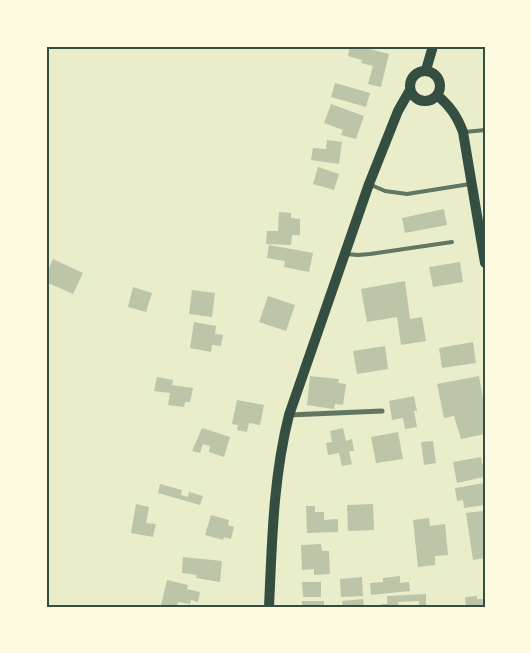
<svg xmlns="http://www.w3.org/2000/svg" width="531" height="653" font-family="Commissioner,sans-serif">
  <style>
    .building { fill: #bcc5a7 }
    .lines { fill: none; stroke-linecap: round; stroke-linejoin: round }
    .service { stroke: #617663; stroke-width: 4 }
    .minor { stroke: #617663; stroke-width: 5 }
    .secondary { stroke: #344e41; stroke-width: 10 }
    .neatline { fill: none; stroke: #344e41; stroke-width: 2 }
  </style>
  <rect width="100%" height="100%" fill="#e9edc9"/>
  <path class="building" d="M 350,46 L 357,46 L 389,54 L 381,87 L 368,84 L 373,66 L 361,63 L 362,60 L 348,56 Z
    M 335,83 L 370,93 L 366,107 L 331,97 Z
    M 331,104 L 364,116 L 356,139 L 341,135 L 343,130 L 324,123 Z
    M 327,140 L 342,142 L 339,164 L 311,160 L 313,148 L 326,149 Z
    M 318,167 L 339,174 L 334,190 L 313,184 Z
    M 444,209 L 447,225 L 405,233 L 402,218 Z
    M 279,212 L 291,213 L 291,218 L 300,219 L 300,235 L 292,235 L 291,245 L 266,244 L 267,231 L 278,231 Z
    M 269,245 L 313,253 L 309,272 L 284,267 L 285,261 L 267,258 Z
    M 53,259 L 83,273 L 73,294 L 46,282 L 46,275 Z
    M 460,262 L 463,282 L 433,287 L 429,267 Z
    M 405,281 L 410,319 L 422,317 L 426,341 L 401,345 L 397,317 L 367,322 L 361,289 Z
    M 133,287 L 152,293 L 146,312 L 128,307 Z
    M 192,290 L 215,293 L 212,317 L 189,314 Z
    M 268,296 L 295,305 L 286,331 L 259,322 Z
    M 194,322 L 216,326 L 215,334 L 223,335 L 221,346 L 212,345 L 211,352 L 190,348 Z
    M 473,342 L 476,363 L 442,368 L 439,348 Z
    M 385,346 L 388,369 L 357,374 L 353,351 Z
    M 310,376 L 339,379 L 338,383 L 346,384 L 343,405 L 335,404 L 334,409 L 307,405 Z
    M 479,376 L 485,410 L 485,434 L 461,439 L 454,416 L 444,418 L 437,384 Z
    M 157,377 L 173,380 L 172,385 L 193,388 L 190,402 L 185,402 L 184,407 L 168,405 L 170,393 L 154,391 Z
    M 414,396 L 417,411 L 414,411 L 417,427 L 405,429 L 403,418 L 392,420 L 389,401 Z
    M 237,400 L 264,405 L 260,425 L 249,423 L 247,432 L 237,430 L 238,425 L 232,424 Z
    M 202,428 L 230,437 L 224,457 L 209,452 L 210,446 L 203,444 L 200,453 L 192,451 Z
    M 343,428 L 346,441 L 352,439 L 354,451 L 349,451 L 352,464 L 342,466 L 339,453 L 328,455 L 326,443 L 332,442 L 330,431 Z
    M 398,432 L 403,459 L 376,463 L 371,437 Z
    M 433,441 L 436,463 L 424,465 L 421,442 Z
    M 481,457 L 482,464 L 485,465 L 484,477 L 457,483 L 453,462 Z
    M 485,483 L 485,505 L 464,508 L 463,500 L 457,501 L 455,488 Z
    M 160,484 L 182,490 L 181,495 L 188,497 L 189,492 L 203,496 L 200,505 L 158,493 Z
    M 136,504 L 149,507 L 146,523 L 156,524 L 153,537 L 131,533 Z
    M 373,504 L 374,530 L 348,531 L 347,505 Z
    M 306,506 L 315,506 L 315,512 L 324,512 L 324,520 L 338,519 L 338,532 L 307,533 Z
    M 483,511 L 485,519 L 485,558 L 473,560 L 466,513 Z
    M 211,515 L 229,520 L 228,525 L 234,527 L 231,539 L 224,537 L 223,540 L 205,535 Z
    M 429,518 L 430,526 L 445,524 L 448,555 L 435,556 L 435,565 L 418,567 L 413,520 Z
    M 321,544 L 322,551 L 329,551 L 330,574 L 314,575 L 314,569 L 302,570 L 301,545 Z
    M 183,557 L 222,561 L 220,582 L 196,578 L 197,575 L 182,573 Z
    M 400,576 L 400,583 L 409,582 L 410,591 L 371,595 L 370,583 L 383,582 L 383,578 Z
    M 362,577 L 363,596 L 341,597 L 340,579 Z
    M 167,580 L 188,585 L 187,589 L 200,592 L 198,602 L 191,600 L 190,604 L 178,602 L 177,607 L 161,605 Z
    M 302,582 L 321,582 L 321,597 L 303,597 Z
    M 426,594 L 426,607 L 419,607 L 419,601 L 398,602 L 399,607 L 381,607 L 381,604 L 387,604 L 387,596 Z
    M 477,596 L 477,599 L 485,599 L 485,607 L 466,607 L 465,597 Z
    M 363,599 L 364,607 L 343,607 L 342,601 Z
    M 302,601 L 324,601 L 324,607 L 302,607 Z"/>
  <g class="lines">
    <path class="service" d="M 465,132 L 485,130
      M 369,184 L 385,191 L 407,194 L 470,184
      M 346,254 L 358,255 L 370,254 L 452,242"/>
    <path class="minor" d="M 289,415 L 382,411"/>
    <path class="secondary" d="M 426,70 L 433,46
      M410 86a15 15 0 1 1 30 0a15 15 0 1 1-30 0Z
      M 437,95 C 450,106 457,116 463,132 L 485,263
      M 269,607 C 272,543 273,478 289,415 L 369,184 L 398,111 L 410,90"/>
  </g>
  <rect width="531" height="653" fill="none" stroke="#fefae0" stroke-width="95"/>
  <rect x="48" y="48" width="436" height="558" class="neatline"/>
</svg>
